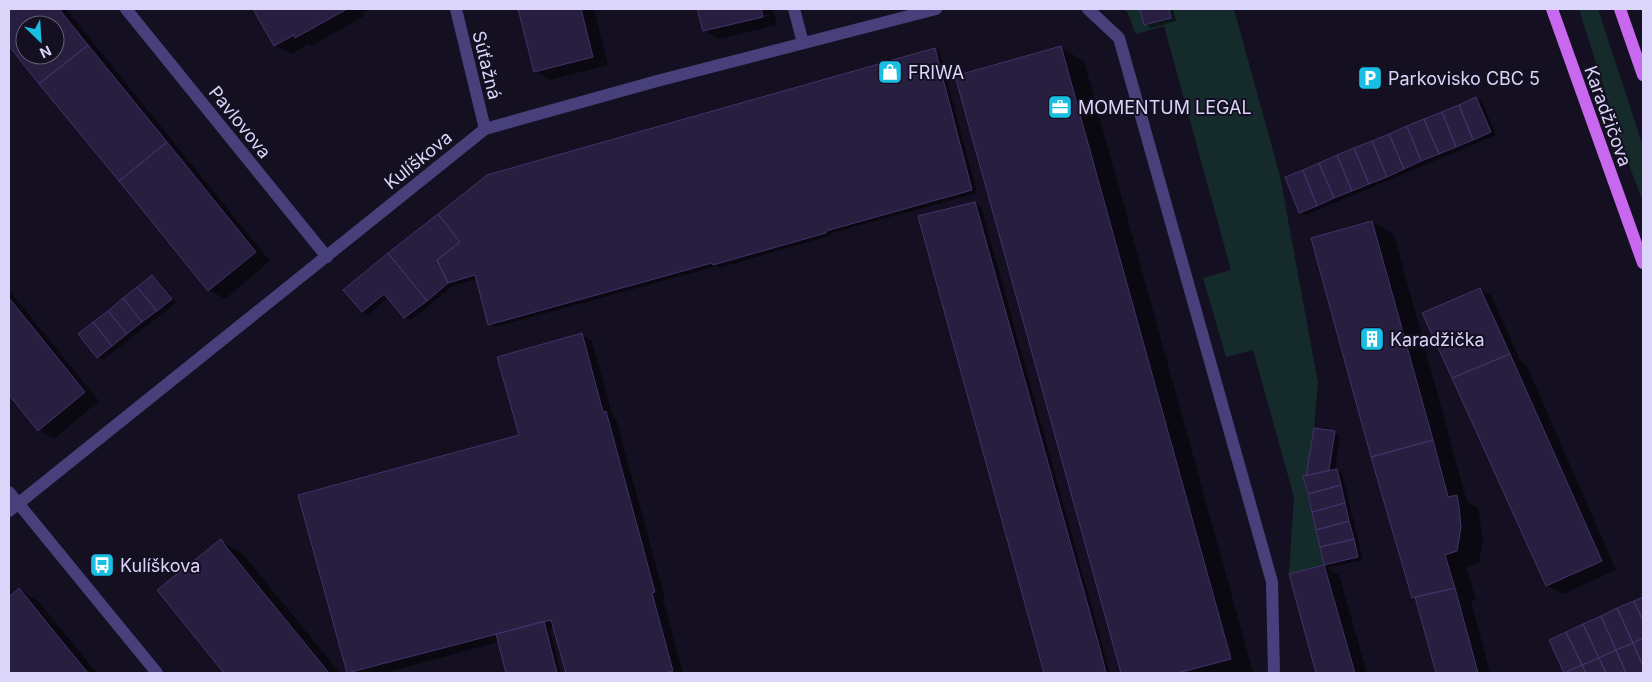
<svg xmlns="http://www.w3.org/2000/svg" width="1652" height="682" font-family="Inter,sans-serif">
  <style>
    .green { fill: #142a2b }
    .shadow { fill: #0007; fill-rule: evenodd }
    .building { fill: #281e40; stroke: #42336a; fill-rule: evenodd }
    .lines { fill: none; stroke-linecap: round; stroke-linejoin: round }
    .minor { stroke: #47407b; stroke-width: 12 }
    .major { stroke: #c768ee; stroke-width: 12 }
    .labels { text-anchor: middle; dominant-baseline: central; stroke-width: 4; stroke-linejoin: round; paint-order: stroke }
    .street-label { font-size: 18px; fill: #dcd5fa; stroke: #141021 }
    .poi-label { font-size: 18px; fill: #dcd5fa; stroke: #141021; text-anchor: start }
  </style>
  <rect width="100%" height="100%" fill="#141021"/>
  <path class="green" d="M 1122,9 L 1234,9 L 1280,176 L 1318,383 L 1314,428 L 1306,476 L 1303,476 L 1324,565 L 1289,574 L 1294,497 L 1253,350 L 1226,357 L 1203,278 L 1231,270 L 1164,26 L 1136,34 L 1127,12 Z
    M 1579,9 L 1598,9 L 1643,146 L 1643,202 L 1624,152 Z"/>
  <path class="shadow" d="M 9,9 L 66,9 L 270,261 L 225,299 L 209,290 L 9,44 ZM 25,25 L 55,25 L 55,55 L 25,55 Z
    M 255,9 L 369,9 L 362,12 L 364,16 L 311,46 L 308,44 L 291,54 L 275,45 Z
    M 519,9 L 594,9 L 608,65 L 550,80 L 535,71 Z
    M 699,9 L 773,9 L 777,25 L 719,39 L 704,30 ZM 768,14 L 769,16 L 715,29 L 715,27 Z
    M 1150,9 L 1173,9 L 1176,21 L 1151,28 L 1146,24 L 1142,11 Z
    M 1061,48 L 1084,61 L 1253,672 L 1248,673 L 1123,673 L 957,77 Z
    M 935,50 L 940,53 L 977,193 L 832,233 L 832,235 L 719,268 L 717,266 L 495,327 L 489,324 L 477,279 L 453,286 L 411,320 L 405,317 L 388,297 L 368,315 L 363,311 L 345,290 Z
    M 1476,98 L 1482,102 L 1496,135 L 1306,215 L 1300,212 Z
    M 975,203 L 981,206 L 1110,673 L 1045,673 L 919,217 Z
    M 1372,222 L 1394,234 L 1467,502 L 1478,508 L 1483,540 L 1479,563 L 1466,567 L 1476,600 L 1471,601 L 1490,673 L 1438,673 L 1417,599 L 1413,597 Z
    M 152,276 L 157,279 L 176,303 L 103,360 L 98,357 Z
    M 1480,289 L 1491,295 L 1521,362 L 1526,364 L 1616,570 L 1563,594 L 1547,586 L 1424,314 Z
    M 9,290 L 99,401 L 54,439 L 39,430 L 9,393 Z
    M 581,334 L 592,341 L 613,417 L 616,419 L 665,598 L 663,599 L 683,673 L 568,673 L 554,627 L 550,629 L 561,673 L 507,673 L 499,642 L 384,673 L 349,673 L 300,496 L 520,436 Z
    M 1315,430 L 1335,433 L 1340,436 L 1335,470 L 1342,473 L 1363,560 L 1327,568 L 1339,575 L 1367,673 L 1317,673 L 1290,575 L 1326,566 L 1305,477 L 1307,477 Z
    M 221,541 L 242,553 L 340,673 L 226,673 L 159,591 Z
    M 20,590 L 38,601 L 97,673 L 9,673 L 9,599 Z
    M 1643,599 L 1643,673 L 1565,673 L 1550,640 Z"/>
  <path class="building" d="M 9,9 L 59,9 L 88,45 L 39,84 L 9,46 ZM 25,25 L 55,25 L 55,55 L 25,55 Z
    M 253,9 L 347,9 L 295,38 L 294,35 L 274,46 Z
    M 518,9 L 581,9 L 593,57 L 534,72 Z
    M 697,9 L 761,9 L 763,17 L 703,31 Z
    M 1145,9 L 1169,9 L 1171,18 L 1144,25 L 1140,10 Z
    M 88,45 L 167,142 L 119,181 L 39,84 Z
    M 1061,46 L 1231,659 L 1178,673 L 1121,673 L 955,76 Z
    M 935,48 L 972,190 L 826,231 L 826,233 L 713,265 L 712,263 L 488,325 L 475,275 L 448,283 L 437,260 L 460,242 L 438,214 L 487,175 Z
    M 1476,97 L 1491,132 L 1473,140 L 1459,105 Z
    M 1459,105 L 1473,140 L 1456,147 L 1442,112 Z
    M 1442,112 L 1456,147 L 1439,154 L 1424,119 Z
    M 1424,119 L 1439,154 L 1421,161 L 1407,126 Z
    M 1407,126 L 1421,161 L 1404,169 L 1389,134 Z
    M 1389,134 L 1404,169 L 1387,177 L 1372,141 Z
    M 1372,141 L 1387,177 L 1369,184 L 1354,148 Z
    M 167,142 L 256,252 L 208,291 L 119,181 Z
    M 1354,148 L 1369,184 L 1352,191 L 1337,155 Z
    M 1337,155 L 1352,191 L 1334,198 L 1319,163 Z
    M 1319,163 L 1334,198 L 1317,206 L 1303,170 Z
    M 1303,170 L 1317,206 L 1299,213 L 1285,177 Z
    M 975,202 L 1100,649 L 1106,673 L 1044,673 L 918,216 Z
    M 438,214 L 460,242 L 437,260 L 448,283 L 427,301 L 388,253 Z
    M 1372,221 L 1433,440 L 1371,457 L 1311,238 Z
    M 388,253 L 427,301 L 404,318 L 384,294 L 362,312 L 343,290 Z
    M 152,275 L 172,299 L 157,311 L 137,287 Z
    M 137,287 L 157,311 L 142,322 L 123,298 Z
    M 1480,288 L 1510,354 L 1452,378 L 1422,313 Z
    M 9,298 L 85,392 L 38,431 L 9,395 Z
    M 123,298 L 142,322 L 127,334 L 108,311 Z
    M 108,311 L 127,334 L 112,346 L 93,322 Z
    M 93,322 L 112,346 L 97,358 L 78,334 Z
    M 582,333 L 603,412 L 606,411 L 655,592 L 652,593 L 673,671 L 664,673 L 566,673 L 551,620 L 347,673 L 298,495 L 519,435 L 497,357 Z
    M 1510,354 L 1602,561 L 1546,586 L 1452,378 Z
    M 1314,428 L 1335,431 L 1329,470 L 1306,476 Z
    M 1433,440 L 1448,497 L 1457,495 L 1459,507 L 1461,527 L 1457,551 L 1445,555 L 1455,588 L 1412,598 L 1371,457 Z
    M 1337,469 L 1341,485 L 1308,494 L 1303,476 Z
    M 1341,485 L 1345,503 L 1312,512 L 1308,494 Z
    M 1345,503 L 1349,521 L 1316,530 L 1312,512 Z
    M 1349,521 L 1354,539 L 1320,547 L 1316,530 Z
    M 221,539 L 227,548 L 329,673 L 224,673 L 157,590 Z
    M 1354,539 L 1358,557 L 1324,565 L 1320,547 Z
    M 1324,565 L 1355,673 L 1316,673 L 1289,574 Z
    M 19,588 L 56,634 L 88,673 L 9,673 L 9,597 Z
    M 1455,588 L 1478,673 L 1436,673 L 1415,597 Z
    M 1643,597 L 1643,621 L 1634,601 Z
    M 1634,601 L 1643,621 L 1643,638 L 1633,643 L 1617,608 Z
    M 1617,608 L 1633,643 L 1616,650 L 1601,616 Z
    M 1601,616 L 1616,650 L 1599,658 L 1583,624 Z
    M 544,621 L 557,673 L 506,673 L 496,634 Z
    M 1583,624 L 1599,658 L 1582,665 L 1566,632 Z
    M 1566,632 L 1582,665 L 1564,673 L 1549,640 Z
    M 1643,638 L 1643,666 L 1633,643 Z
    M 1633,643 L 1643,666 L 1643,673 L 1626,673 L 1616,650 Z
    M 1616,650 L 1626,673 L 1606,673 L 1599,658 Z
    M 1599,658 L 1606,673 L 1586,673 L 1582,665 Z
    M 1582,665 L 1586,673 L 1564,673 Z"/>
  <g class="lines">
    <path class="minor" d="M 126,9 L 327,257
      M 456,9 L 485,129
      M 794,9 L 803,43
      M 1088,9 L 1119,38 L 1143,123 L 1272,582 L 1274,673
      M 9,492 L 157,673
      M 9,511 L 485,129 L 657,81 L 936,9"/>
    <path class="major" d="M 1552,9 L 1643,263
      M 1620,9 L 1643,75"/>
  </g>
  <defs>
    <symbol id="shop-square" viewBox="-11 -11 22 22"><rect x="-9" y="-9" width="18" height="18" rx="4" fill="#19bee3" stroke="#141021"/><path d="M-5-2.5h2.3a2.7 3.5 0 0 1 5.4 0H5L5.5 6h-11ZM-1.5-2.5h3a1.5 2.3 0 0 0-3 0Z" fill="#fff"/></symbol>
    <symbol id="parking-square" viewBox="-11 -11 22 22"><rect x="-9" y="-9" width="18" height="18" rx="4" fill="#19bee3" stroke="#141021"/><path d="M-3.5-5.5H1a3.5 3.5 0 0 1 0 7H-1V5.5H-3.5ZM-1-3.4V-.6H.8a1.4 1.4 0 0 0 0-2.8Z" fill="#fff"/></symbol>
    <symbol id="office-square" viewBox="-11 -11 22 22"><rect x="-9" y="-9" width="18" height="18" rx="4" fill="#19bee3" stroke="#141021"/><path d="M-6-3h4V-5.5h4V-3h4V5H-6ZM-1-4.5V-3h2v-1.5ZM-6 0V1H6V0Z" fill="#fff"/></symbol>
    <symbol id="building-square" viewBox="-11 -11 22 22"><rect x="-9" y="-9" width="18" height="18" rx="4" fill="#19bee3" stroke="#141021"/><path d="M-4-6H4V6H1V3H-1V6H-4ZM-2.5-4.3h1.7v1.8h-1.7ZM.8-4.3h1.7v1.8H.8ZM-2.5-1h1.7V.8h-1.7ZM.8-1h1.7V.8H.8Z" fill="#fff"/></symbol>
    <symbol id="bus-square" viewBox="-11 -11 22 22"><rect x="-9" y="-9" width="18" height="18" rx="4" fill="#19bee3" stroke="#141021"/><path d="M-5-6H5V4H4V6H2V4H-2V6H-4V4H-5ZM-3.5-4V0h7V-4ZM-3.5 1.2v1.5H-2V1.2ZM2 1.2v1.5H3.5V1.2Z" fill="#fff"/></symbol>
  </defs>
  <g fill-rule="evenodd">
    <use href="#shop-square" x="876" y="58" width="28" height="28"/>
    <use href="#parking-square" x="1356" y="64" width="28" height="28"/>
    <use href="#office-square" x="1046" y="93" width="28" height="28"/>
    <use href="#building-square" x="1358" y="325" width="28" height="28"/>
    <use href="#bus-square" x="88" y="551" width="28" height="28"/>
  </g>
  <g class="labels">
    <g class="street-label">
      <text transform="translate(487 65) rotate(76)">Súťažná</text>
      <text transform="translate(1608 116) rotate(70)">Karadžičova</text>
      <text transform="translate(240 122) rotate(51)">Pavlovova</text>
      <text transform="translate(418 160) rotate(-39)">Kulíškova</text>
    </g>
    <g class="poi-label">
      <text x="908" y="72">FRIWA</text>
      <text x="1388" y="78">Parkovisko CBC 5</text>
      <text x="1078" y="107">MOMENTUM LEGAL</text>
      <text x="1390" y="339">Karadžička</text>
      <text x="120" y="565">Kulíškova</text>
    </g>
  </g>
  <rect width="1652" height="682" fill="none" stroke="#dcd5fa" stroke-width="20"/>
  <g transform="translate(40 40) rotate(155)"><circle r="24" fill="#141021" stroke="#645f78"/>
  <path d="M0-4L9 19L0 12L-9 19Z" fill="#19bee3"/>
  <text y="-8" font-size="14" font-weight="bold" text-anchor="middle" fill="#dcd5fa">N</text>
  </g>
</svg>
